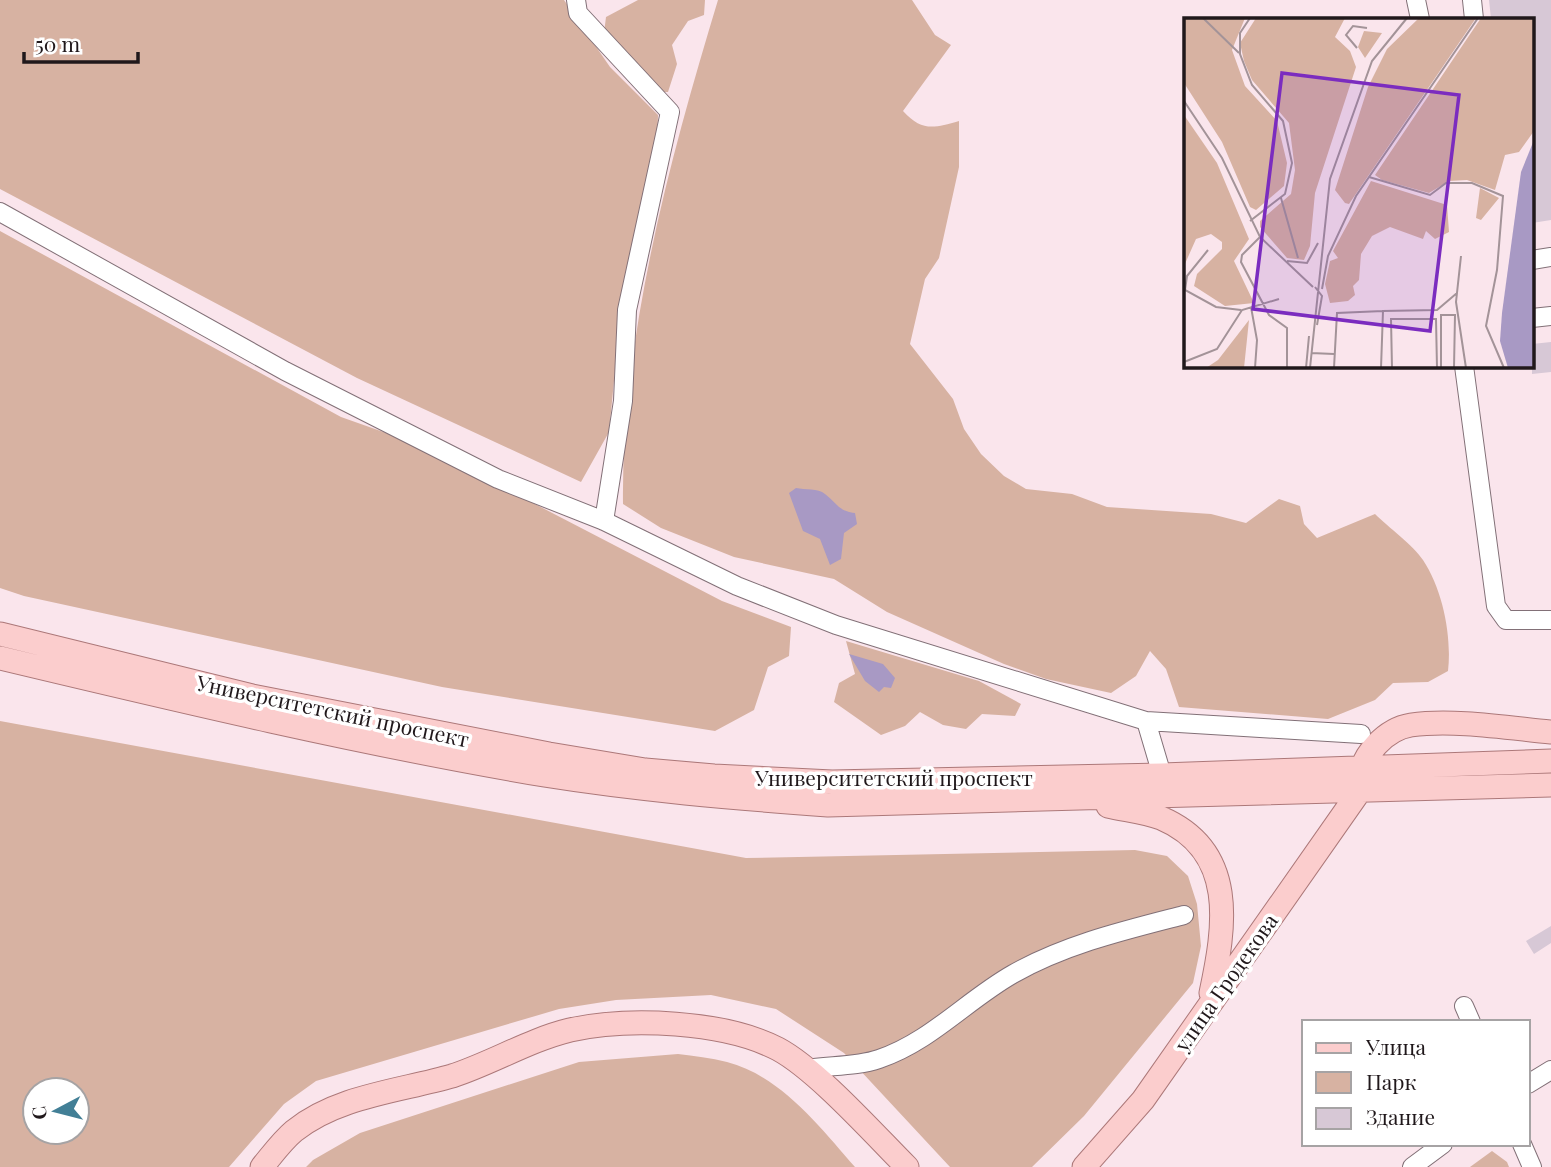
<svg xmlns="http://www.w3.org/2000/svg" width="1551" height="1167" font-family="'Playfair Display',serif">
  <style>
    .green { fill: #d7b2a2; fill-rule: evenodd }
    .water { fill: #a899c4 }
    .building { fill: #d7c8d6 }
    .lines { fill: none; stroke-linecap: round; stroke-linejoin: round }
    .minor-casing { stroke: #827077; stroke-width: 20 }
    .major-casing { stroke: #ac7879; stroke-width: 25 }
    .minor { stroke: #fff; stroke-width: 18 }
    .major { stroke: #fbcdcd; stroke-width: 23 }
    .labels { text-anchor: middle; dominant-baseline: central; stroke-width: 7; stroke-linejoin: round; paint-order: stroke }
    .street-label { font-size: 21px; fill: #20181b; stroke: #fff }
    .inset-road { fill: none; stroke: #a39398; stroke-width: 2 }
    .view { fill: #7b2cbf; fill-opacity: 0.15; stroke: #7b2cbf; stroke-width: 3.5 }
    .inset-edge { fill: none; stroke: #20181b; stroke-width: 3.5 }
  </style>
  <rect width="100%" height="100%" fill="#fae5ec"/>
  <path class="green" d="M 0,0 L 564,0 L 610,67 L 658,115 L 657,143 L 621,309 L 609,432 L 581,482 L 357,378 L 0,189 Z
    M 638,0 L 705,0 L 704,15 L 688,21 L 672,45 L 677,64 L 668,92 L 653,92 L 604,33 L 606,17 Z
    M 718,0 L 912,0 L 935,35 L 951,45 L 903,111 C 922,132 934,128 959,121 L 959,167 L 939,258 L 925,279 L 910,344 L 953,399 L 964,429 L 981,454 L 1004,476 L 1026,489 L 1072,494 L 1107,507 L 1211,514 L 1246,523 L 1279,499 L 1300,506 L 1304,524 L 1317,538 L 1375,514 C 1388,527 1413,545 1423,560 C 1443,590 1452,637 1448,671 L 1428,682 L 1393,683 L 1375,700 L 1328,719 L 1179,707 L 1166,669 L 1150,651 L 1136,676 L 1111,693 L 1046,679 L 1004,664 L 887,612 L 834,579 L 734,557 L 661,528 L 623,504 C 621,338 670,158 718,0 Z
    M 0,231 L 341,417 L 423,446 L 722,601 L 791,627 L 789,656 L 768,667 L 754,710 L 715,731 L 442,687 L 24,596 L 0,588 Z
    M 846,641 L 979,681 L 1021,704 L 1015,716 L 982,714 L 966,729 L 943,725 L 920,712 L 905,726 L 881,735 L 834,702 L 839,683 L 855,674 Z
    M 0,721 L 746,858 L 1135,850 L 1167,856 L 1188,876 L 1197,904 L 1201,946 L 1193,983 L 1084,1116 L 1032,1167 L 950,1167 L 844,1053 L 776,1009 L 711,995 L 616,1000 L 559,1009 L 316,1081 L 284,1104 L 229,1167 L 0,1167 ZM 35,1090 L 77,1090 L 77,1132 L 35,1132 Z
    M 678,1054 C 694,1056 711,1058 727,1062 C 781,1076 820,1127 855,1167 L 306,1167 L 313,1160 L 360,1133 L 579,1062 Z
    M 1492,1151 L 1507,1162 L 1509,1167 L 1470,1167 Z"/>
  <path class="water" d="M 796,488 C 805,490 818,488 825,494 C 837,503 838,511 855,513 L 857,524 L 844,533 L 841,559 L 830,565 L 820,539 L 803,531 L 789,493 Z
    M 849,654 L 883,664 L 895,678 L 891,688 L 884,687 L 879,692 L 865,681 Z"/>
  <path class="building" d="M 1489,0 L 1551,0 L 1551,220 L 1532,223 L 1532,19 L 1491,19 Z
    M 1551,342 L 1551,372 L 1532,374 L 1532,344 Z
    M 1551,926 L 1551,943 L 1534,954 L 1526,941 Z"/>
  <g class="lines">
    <defs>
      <path id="minor" d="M 576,0 L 578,13 L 670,112 L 627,310 L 623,401 L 604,521
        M 1416,0 L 1420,19
        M 1472,0 L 1474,19
        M 0,212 L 285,371 L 498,479 L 604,521 L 737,586 L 836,625 L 1146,721 L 1361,734
        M 1532,260 L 1551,257
        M 1532,318 L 1551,316
        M 1464,366 L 1496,606 L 1506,620 L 1551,620
        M 1146,721 L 1162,775
        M 1464,1006 L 1471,1022
        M 805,1069 C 829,1065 856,1067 879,1059 C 930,1042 967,1000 1013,974 C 1066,944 1126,930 1184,915
        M 1528,1084 L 1551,1070
        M 1522,1144 L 1532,1167
        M 1412,1167 L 1443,1144"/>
      <path id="major" d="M 0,634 L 252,696 L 549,754 L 645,770 L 714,776 L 832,782 L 1162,775 L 1551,761
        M 0,658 C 180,701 361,744 544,775 C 638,790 733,798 828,805 L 1551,785
        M 1360,780 C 1361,755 1386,729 1411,725 C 1453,719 1509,728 1551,732
        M 1108,806 C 1125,810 1145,812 1161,818 C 1238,851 1225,927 1211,993
        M 262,1167 C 272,1155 282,1141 294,1131 C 337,1096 400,1091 452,1076 C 492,1063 529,1040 570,1030 C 629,1017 724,1021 778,1049 C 817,1070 874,1134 907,1167
        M 1084,1167 L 1143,1100 L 1359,792"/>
    </defs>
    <use href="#minor" class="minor-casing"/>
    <use href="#major" class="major-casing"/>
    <use href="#minor" class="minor"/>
    <use href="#major" class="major"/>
  </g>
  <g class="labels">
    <g class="street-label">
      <text transform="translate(333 710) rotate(12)">Университетский проспект</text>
      <text x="894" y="777">Университетский проспект</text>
      <text transform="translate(1225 982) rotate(-55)">улица Гродекова</text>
    </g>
  </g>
  <g transform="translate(1184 18)">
    <rect width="350" height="350" fill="#fae5ec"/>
    <path d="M 0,0 L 61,0 L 48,32 L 61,68 L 93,103 L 103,145 L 100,168 L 72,192 L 66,189 L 38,124 L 0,65 ZM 72,0 L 161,0 L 151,19 L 166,33 L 172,49 L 131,175 L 126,228 L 120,242 L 103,240 L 76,209 L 76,203 L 107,176 L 111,152 L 105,105 L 68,62 L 60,43 L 56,25 ZM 235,0 L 292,0 L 165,186 L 161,185 L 151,172 L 184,69 L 203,31 ZM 297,0 L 350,0 L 350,113 L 335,134 L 321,137 L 311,172 L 283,162 L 265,163 L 245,175 L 198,162 L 191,157 ZM 180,13 L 198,15 L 181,40 L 174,29 ZM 0,97 L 33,145 L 65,221 L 50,243 L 70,285 L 41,288 L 10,268 L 13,256 L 38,231 L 38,224 L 27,216 L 12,221 L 0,248 ZM 187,163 L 263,187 L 265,214 L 251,221 L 242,213 L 239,221 L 206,209 L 188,218 L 177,236 L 175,262 L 169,268 L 171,277 L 164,283 L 146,285 L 141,266 L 146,243 L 154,240 L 149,233 ZM 296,170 L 315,180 L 297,202 L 292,200 ZM 65,302 L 60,350 L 22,350 L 34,342 Z" fill="#d7b2a2"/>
    <path d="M 350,122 L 350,350 L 324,350 L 316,323 L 318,295 L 337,154 Z" fill="#a899c4"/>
    <path class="inset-road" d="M 19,0 L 55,35M 66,0 L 56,15 L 56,36 L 68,67 L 99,103 L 108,145 L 101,176 L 66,203M 173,30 L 162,17 L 169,8 L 183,10M 0,83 L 38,140 L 76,219 L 129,269M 185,159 L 246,177 L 262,165 L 288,165 L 319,178 L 313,252 L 302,308 L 320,350M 97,180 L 114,240M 76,219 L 58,237 L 57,244 L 85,297 L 103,310 L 103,350M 24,232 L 3,258 L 1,272 L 32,289 L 57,292M 277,238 L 272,284 L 282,350M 103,243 L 123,245 L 134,225M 131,269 L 138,278 L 133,307M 138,271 L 144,238 L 172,178 L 294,0M 67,289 L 73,322 L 71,350M 127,335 L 150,336M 0,344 L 33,331 L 58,292 L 95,281M 122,350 L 125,318M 126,350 L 146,161 L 188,43 L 223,0M 150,350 L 153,295 L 199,293M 197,350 L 199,293 L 253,292 L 273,275M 208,350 L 207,301 L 252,301 L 253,350M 257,350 L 257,297 L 271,297 L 270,350"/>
    <path class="view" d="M 98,55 L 275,77 L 246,313 L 69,291 Z"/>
    <rect width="350" height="350" class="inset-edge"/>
  </g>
  <rect x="1302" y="1020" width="228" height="126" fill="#ffffff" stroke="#a6a3a4" stroke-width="2"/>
  <rect x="1316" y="1043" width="35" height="10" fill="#fbcdcd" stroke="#a6a3a4" stroke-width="2"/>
  <text x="1366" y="1055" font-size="21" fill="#20181b">Улица</text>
  <rect x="1316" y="1072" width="35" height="21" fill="#d7b2a2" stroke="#a6a3a4" stroke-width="2"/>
  <text x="1366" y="1090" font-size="21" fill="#20181b">Парк</text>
  <rect x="1316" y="1108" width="35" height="21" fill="#d7c8d6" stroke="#a6a3a4" stroke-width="2"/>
  <text x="1366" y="1125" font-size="21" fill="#20181b">Здание</text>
  <g transform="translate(56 1111) rotate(263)"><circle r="33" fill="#ffffff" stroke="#a6a3a4" stroke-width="2"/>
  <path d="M0-5L12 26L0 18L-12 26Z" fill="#427f96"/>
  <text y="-10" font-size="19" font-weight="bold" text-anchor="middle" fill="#20181b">С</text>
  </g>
  <path d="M24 52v10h114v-10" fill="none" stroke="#20181b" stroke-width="3.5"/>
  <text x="35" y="52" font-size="21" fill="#20181b" stroke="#ffffff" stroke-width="5" paint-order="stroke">50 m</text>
</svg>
